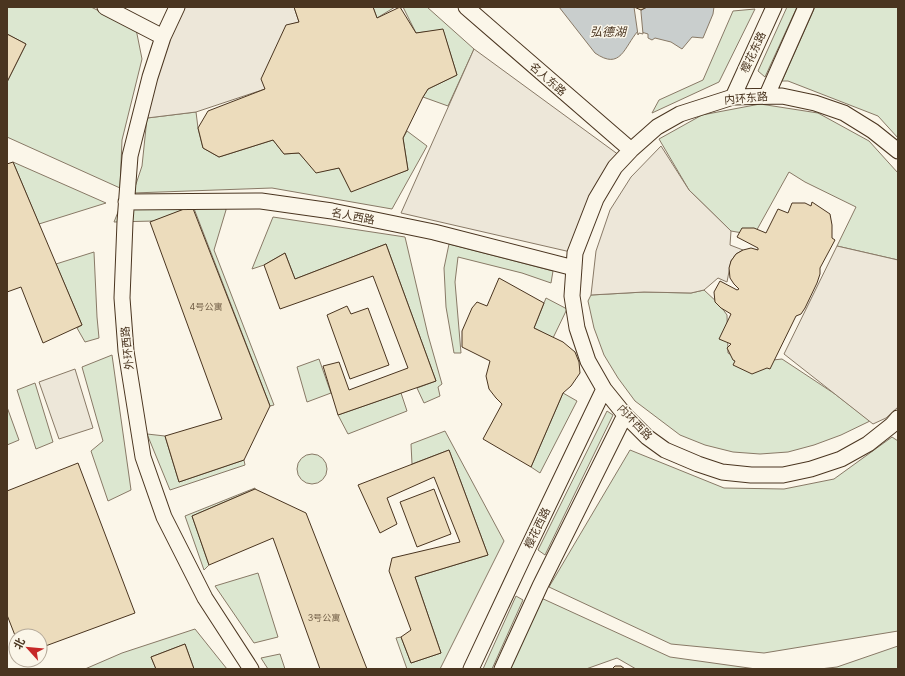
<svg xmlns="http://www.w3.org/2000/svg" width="905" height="676" font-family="Inter,'Noto Sans SC',sans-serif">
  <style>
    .green { fill: #dce7d0; stroke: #887966 }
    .parking { fill: #ede7d9; stroke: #887966 }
    .water { fill: #c9cecd; stroke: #887966 }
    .pier { fill: #fbf6e9; stroke: #887966 }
    .building { fill: #ecdcbc; stroke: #4a3520 }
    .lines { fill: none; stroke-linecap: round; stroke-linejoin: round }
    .minor-casing { stroke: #4a3520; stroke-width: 17 }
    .minor { stroke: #fbf6e9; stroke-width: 15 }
    .labels { text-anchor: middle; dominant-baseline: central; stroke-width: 3; stroke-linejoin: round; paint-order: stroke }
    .number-label { font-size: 9px; fill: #725f47 }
    .street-label { font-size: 11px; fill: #4a3520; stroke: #fbf6e9 }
    .water-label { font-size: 12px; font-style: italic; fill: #4a3520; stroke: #fbf6e9 }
  </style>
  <rect width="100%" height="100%" fill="#fbf6e9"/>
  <path class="green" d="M 7,7 L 91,7 L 136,29 L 142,59 L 122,140 L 120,188 L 7,137 L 7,82 L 26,44 L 7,34 Z
    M 373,7 L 395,7 L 377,18 Z
    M 403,7 L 427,7 L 474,49 L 448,106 L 423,97 L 428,89 L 457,75 L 443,30 L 416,33 Z
    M 787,7 L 797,7 L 765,77 L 758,71 Z
    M 815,7 L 898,7 L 898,138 L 878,116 L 788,81 L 782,81 Z
    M 755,9 L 719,82 L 652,113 L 659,100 L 703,80 L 733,11 Z
    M 760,104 L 818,113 L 869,141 L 898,173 L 898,260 L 837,246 L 856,207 L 805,182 L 789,172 L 754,235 L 731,231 L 689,190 L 659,139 L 702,115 Z
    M 196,112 L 198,128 L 203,148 L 219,157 L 273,140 L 284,154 L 299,153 L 316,172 L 339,168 L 351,191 L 408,170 L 403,138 L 407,131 L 427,146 L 392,209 L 272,188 L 133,193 L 142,166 L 147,118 Z
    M 13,162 L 106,203 L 39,224 Z
    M 225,203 L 226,210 L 214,250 L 274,405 L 270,406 L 193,206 L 154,221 L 114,222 L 120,207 Z
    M 273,217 L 405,237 L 428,335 L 442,384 L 438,387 L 440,396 L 424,403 L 417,388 L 436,381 L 386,244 L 295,279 L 285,253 L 264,265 L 252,269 Z
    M 449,244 L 553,271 L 551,283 L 522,273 L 458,257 L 455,282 L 461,353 L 454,353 L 446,307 L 444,268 Z
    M 94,252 L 97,317 L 99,338 L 85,342 L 77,328 L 82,325 L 56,264 Z
    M 704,290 L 719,304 L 727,315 L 728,353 L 746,363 L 782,359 L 835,394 L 870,421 L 841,435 L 814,445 L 788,452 L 760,454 L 733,452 L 705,445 L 680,435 L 635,401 L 618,378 L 604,355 L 594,328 L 588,301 L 591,295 L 644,292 L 691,293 Z
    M 546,298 L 567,309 L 553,338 L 534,328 Z
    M 112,355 L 131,490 L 108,501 L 91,451 L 103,441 L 82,367 Z
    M 319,359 L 331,393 L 307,402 L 297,367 Z
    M 35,383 L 53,442 L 36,449 L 17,390 Z
    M 401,393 L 407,411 L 348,434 L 338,415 Z
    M 563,393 L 577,401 L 540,473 L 531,467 Z
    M 7,407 L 19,440 L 7,445 Z
    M 607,411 L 613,415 L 545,555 L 538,550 Z
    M 445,431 L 504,541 L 440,669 L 407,669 L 396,638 L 401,637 L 411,663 L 441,653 L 415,577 L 488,555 L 449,450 L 412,464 L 411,444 Z
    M 147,434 L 165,436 L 179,482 L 244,460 L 245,465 L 170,490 Z
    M 892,437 L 898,441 L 898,631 L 764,653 L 671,644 L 549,587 L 630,450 L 724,488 L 784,489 L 834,479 Z
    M297 469a15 15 0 1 1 30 0a15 15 0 1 1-30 0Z
    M 255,488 L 255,489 L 192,516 L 209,565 L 204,570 L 185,516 Z
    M 258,573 L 278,637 L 254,643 L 215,586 Z
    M 516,596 L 523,600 L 492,669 L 483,669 Z
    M 539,597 L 670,657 L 756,669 L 636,669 L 617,658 L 586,669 L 507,669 Z
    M 195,629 L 227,669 L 194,669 L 185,644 L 151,657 L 156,669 L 85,669 L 122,653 Z
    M 898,646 L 898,669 L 820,669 L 837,667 Z
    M 280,654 L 285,669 L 268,669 L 261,658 Z"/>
  <path class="parking" d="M 177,7 L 294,7 L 299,22 L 286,26 L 265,89 L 196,112 L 139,119 Z
    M 474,49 L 623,158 L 575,253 L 401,213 Z
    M 661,146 L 689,190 L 731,231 L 730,245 L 743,250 L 736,254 L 731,261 L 727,282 L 718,278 L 704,290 L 691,293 L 644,292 L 591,295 L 596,251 L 610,210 L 631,177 Z
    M 837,246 L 898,260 L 898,407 L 886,418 L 873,424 L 784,354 Z
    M 75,369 L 93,428 L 59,439 L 39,382 Z"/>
  <path class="water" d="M 559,7 L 714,7 L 713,14 L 703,38 L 692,37 L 682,49 L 671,42 L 655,38 L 652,40 L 648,38 L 648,34 L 638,31 C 624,47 621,71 595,53 Z"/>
  <path class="pier" d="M 634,7 L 647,7 L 641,10 L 641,12 L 643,34 L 639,33 L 638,35 Z"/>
  <path class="building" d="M 294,7 L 373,7 L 377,18 L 400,7 L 416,33 L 443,29 L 457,75 L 428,89 L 423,97 L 403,138 L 408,170 L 351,192 L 339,168 L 316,173 L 299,153 L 284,154 L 273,140 L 219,157 L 203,148 L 198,128 L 208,111 L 265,89 L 261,79 L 286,25 L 299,22 Z
    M 634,7 L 647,7 L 641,10 Z
    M 7,34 L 26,44 L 7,82 Z
    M 13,162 L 82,325 L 43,343 L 21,287 L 7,292 L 7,164 Z
    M 812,202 L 830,214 L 832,225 L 832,238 L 835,240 L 820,268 L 820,274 L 817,283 L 805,308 L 801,314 L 796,316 L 770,369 L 767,368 L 752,374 L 733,365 L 735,361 L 733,360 L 727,348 L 731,344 L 719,339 L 731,314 L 721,308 L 715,302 L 714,292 L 720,281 L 737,290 L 739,289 L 734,284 L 730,278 L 729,268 L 731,261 L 736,254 L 743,250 L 751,248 L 758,250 L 758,248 L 737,237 L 742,228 L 754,228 L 766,233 L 778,209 L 788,213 L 792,203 L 805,203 L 811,206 Z
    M 192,206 L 270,406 L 244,460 L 179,482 L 165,436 L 222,419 L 150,222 Z
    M 386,244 L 436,381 L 338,415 L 323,366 L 339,362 L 349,390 L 408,368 L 373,276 L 280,309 L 264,265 L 285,253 L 295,279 Z
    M 499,278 L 544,303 L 534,328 L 563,342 L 575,352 L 579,362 L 580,373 L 571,386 L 563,393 L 531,467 L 483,439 L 502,404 L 496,398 L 489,389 L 486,376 L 490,361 L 462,347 L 462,331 L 472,308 L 477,302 L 487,306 Z
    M 347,306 L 351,314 L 368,308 L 389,365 L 350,379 L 327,315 Z
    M 449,450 L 488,555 L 415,577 L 441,653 L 411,663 L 401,637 L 411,630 L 389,571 L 392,558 L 460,542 L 434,477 L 387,498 L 397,524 L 380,533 L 358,485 Z
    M 78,463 L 135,613 L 40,648 L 40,636 L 16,636 L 16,638 L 7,615 L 7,491 Z
    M 255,489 L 306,513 L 367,669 L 320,669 L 273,538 L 209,565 L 192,516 Z
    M 434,489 L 451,534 L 417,547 L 400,502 Z
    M 185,644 L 194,669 L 156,669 L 151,657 Z
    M 615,666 L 621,666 L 625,669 L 612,669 Z"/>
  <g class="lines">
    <defs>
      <path id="minor" d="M 105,7 L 163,37
        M 177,7 L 163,37 L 150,77 L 130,156 L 125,222 L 122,298 L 126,351 L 143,457 L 164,517 L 205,598 L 251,669
        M 466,7 L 631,150
        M 767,95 L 806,7
        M 733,97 L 774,7
        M 898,151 L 873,131 L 844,113 L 815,103 L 782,96 L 733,97 L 680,114 L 657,127 L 631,150 L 615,167 L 596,199 L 575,253 L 572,296 L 577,328 L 588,361 L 604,389 L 625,415 L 647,437 L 665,450 L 698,464 L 722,472 L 751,475 L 783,475 L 811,469 L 841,459 L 868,444 L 892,425 L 898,418
        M 126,202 L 261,201 L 332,211 L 434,232 L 574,268
        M 471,669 L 524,556 L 604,389
        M 502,669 L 540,586 L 625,415"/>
    </defs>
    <use href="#minor" class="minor-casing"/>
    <use href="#minor" class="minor"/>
  </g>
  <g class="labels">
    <g class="number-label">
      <text x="206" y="306">4号公寓</text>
      <text x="324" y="617">3号公寓</text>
    </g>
    <g class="street-label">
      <text transform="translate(753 52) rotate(-65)">樱花东路</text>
      <text transform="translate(548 79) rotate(41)">名人东路</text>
      <text transform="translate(746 98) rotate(-5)">内环东路</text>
      <text transform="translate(353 216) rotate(11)">名人西路</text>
      <text transform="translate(127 348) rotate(-96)">外环西路</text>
      <text transform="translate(635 422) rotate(46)">内环西路</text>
      <text transform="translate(537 528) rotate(-64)">樱花西路</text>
    </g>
    <g class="water-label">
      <text x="608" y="31">弘德湖</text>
    </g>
  </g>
  <rect width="905" height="676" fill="none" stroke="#4a3520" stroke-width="16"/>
  <g transform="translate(28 648) rotate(297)"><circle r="19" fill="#fbf6e9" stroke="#b4a999"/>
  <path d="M0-3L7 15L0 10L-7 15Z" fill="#c62828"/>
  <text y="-6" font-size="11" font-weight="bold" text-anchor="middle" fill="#4a3520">北</text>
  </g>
</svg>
